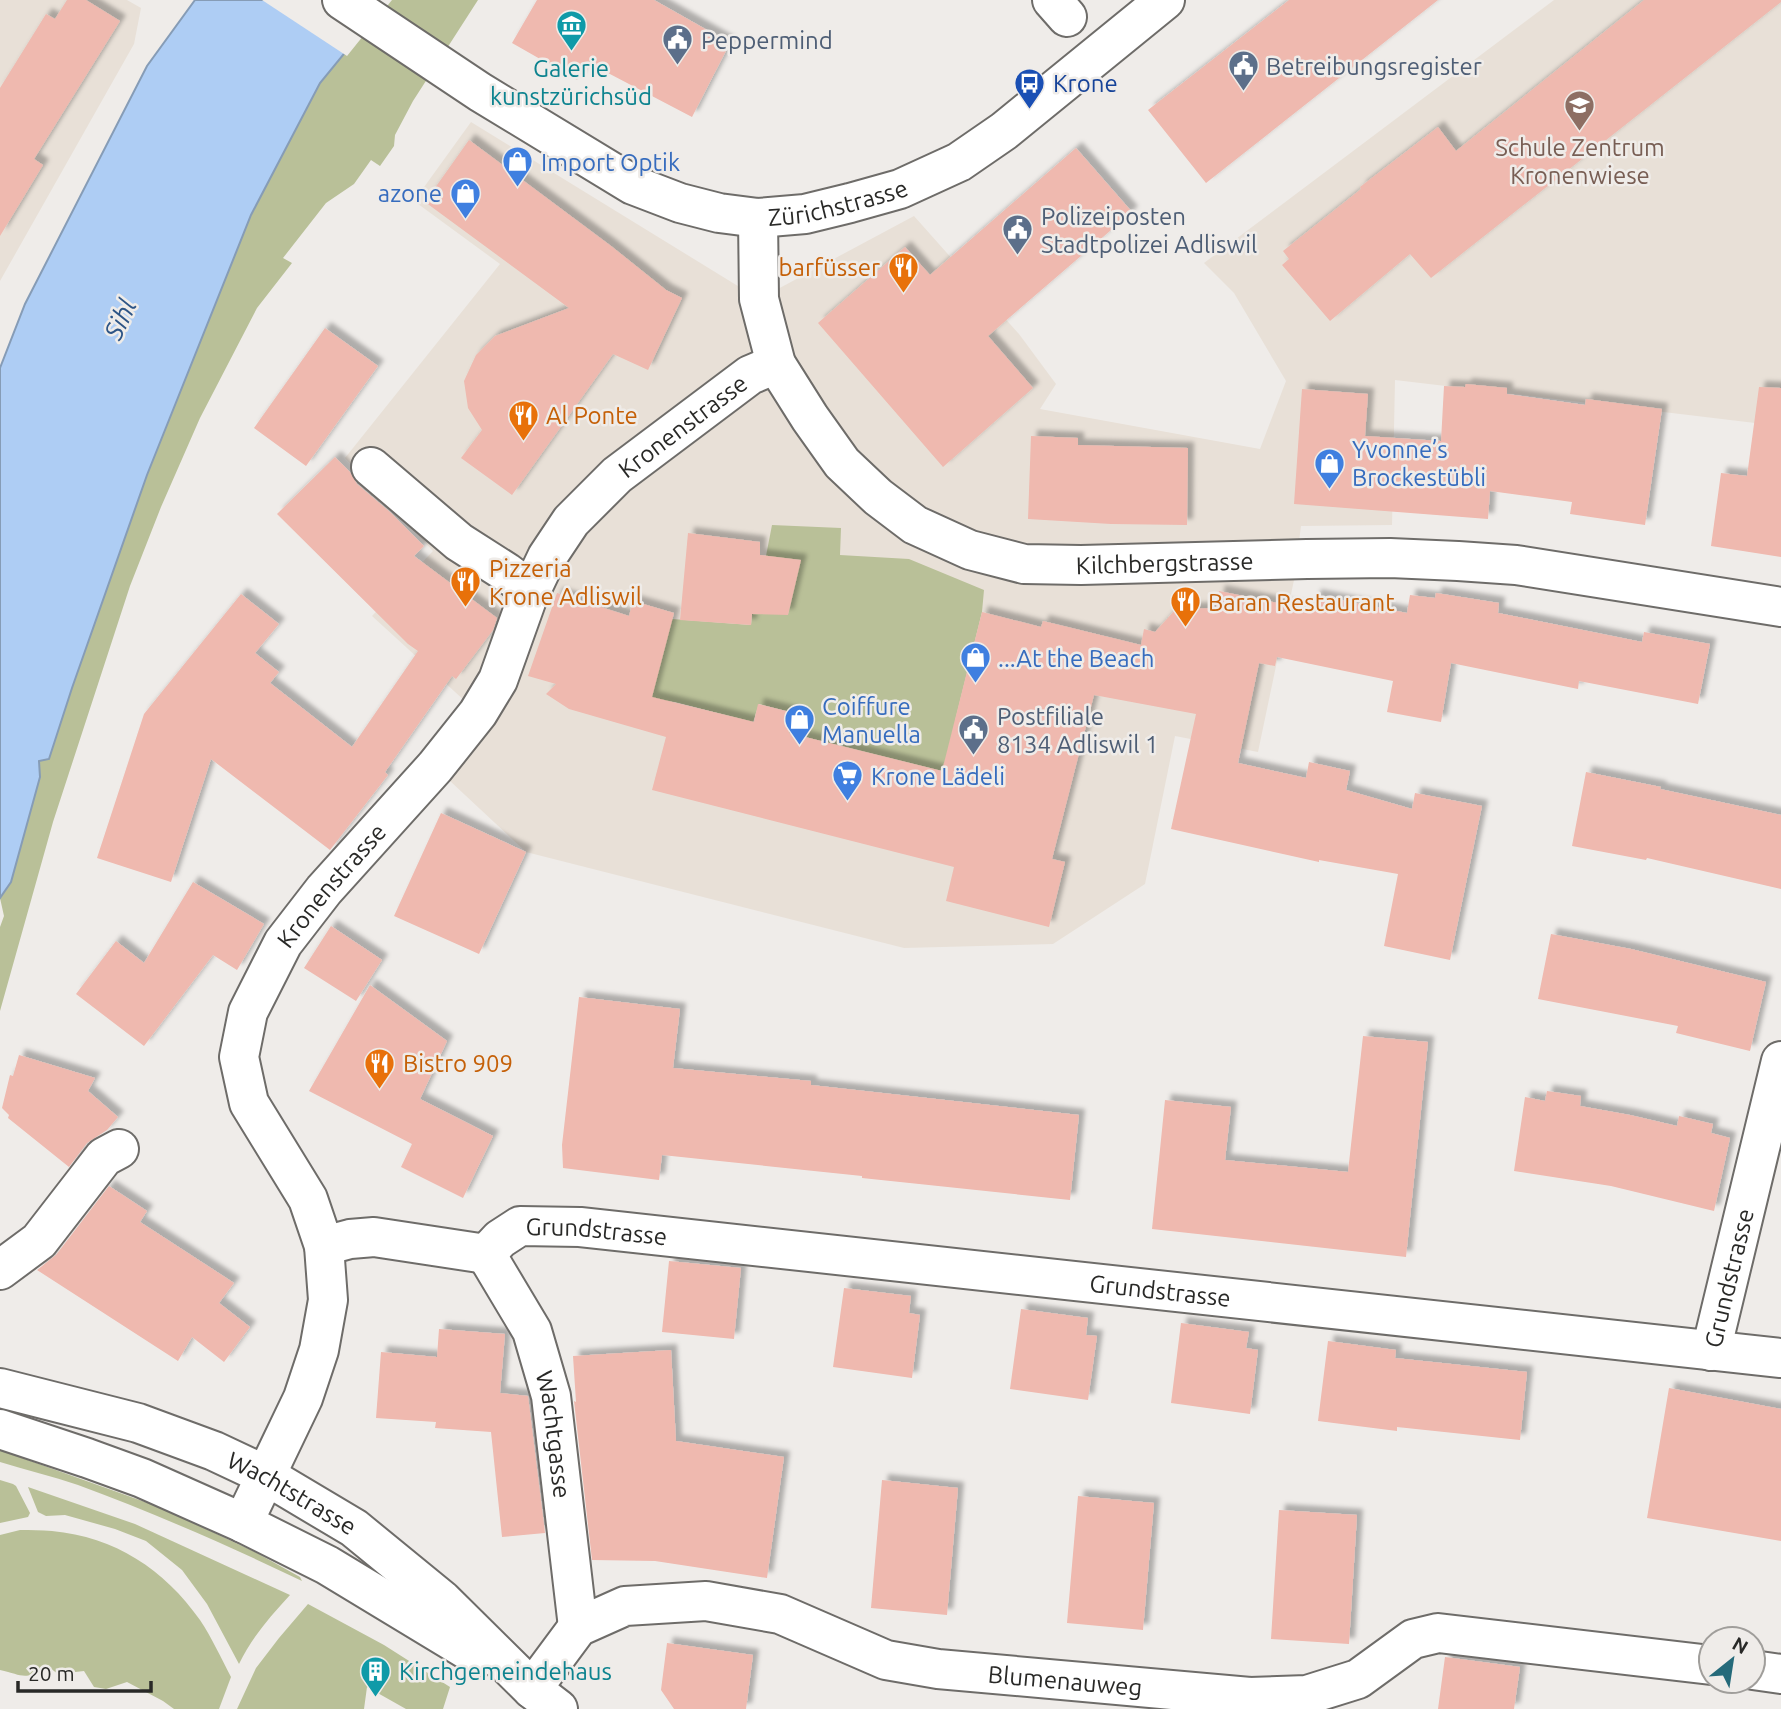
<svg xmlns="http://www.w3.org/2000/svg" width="1781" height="1709" font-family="Ubuntu,sans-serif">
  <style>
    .built { fill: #e8e0d7 }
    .green { fill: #b9c098 }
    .water { fill: #aecdf4; stroke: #869cb6; stroke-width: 2 }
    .pier { fill: #efece9 }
    .building { fill: #efb9af; filter: url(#shadow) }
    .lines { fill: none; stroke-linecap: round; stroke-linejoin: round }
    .minor-casing { stroke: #6e6c69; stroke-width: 42 }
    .major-casing { stroke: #6e6c69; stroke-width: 42 }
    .minor { stroke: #fff; stroke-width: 38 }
    .major { stroke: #fff; stroke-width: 38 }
    .labels { text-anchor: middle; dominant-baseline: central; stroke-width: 5; stroke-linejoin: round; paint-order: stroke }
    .service-label { font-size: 24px; fill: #4e5e75; stroke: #efece9; text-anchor: start }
    .culture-label { font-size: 24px; fill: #0d838f; stroke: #efece9 }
    .transit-label { font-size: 24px; fill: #164399; stroke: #efece9; text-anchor: start }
    .education-label { font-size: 24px; fill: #785e54; stroke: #efece9 }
    .shop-label { font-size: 24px; fill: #366cbe; stroke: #efece9; text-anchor: start }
    .street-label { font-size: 24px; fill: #292927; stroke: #efece9 }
    .food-label { font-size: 24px; fill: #c56008; stroke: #efece9; text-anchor: start }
    .water-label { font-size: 26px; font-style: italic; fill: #2c5486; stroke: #efece9 }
  </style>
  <defs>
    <filter id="shadow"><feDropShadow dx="6" dy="-6" stdDeviation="2" flood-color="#0004"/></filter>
  </defs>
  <rect width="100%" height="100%" fill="#efece9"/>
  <path class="built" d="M 0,0 L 127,0 L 141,8 L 134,44 L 0,281 Z
    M 1554,0 L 1781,0 L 1781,426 L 1395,380 L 1392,525 L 1301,526 L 1294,580 L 1258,752 L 1175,736 L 1145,884 L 1053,944 L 904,948 L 526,852 L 435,767 L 478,713 L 372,616 L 433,551 L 345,458 L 500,264 L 414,201 L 471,122 L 759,299 L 914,216 L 1019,334 L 1056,384 L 1040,409 L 1260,449 L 1286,381 L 1234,293 L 1204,263 Z"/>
  <path class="green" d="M 388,0 L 478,0 L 413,101 L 395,135 L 394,146 L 380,166 L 371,160 L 354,184 L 326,203 L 283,258 L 292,263 L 257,308 L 200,418 L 161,507 L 130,586 L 53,822 L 0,1011 L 0,927 L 4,916 L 0,898 L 11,882 L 40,777 L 38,761 L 49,759 L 72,688 L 147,475 L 251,215 L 320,83 Z
    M 772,525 L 841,528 L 840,555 L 909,559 L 984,590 L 982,612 L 955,721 L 958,775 L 789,733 L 794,713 L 759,704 L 753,722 L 675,702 L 615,695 L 672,619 L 751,625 L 752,613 L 788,614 L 800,560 L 766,556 Z
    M 0,1450 L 159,1507 L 253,1551 L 300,1577 L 302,1581 C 229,1546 154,1513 78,1485 C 52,1476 26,1470 0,1462 Z
    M 0,1480 L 13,1484 L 16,1486 L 30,1513 L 28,1517 L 0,1523 Z
    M 28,1487 L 135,1524 L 290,1595 C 270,1617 252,1637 239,1664 L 207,1604 L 182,1570 L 146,1541 L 115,1529 L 65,1515 L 46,1516 L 38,1512 Z
    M 20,1530 C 30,1530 42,1530 52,1531 C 115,1537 164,1569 200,1620 C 212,1638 221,1658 231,1677 L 219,1709 L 174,1709 L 163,1701 L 127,1682 L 106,1689 L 94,1687 L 84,1671 L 58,1674 L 46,1665 C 26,1682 23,1675 0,1670 L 0,1535 Z
    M 308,1604 L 384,1645 L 450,1687 L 443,1709 L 406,1709 L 367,1687 L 364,1709 L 237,1709 L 256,1668 L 279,1638 Z"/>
  <path class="water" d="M 195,0 L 388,0 L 320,83 L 251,215 L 147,475 L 72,688 L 49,759 L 39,761 L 40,777 L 11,882 L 0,898 L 0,368 L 25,304 L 147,66 Z"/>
  <path class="pier" d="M 262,0 L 392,0 L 347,56 Z"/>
  <path class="building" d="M 67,0 L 86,0 L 120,21 L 34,159 L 43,165 L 0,236 L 0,88 L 46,14 L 55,19 Z
    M 537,0 L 654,0 L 730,43 L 692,117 L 587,62 L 577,80 L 512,43 Z
    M 1289,0 L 1438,0 L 1206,183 L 1148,110 Z
    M 1644,0 L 1781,0 L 1781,2 L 1431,278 L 1410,254 L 1330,321 L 1282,265 L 1289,259 L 1283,251 L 1361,189 L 1360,187 L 1438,127 L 1456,151 Z
    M 469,140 L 611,246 L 666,290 L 682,298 L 648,370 L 613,354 L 512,495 L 461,458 L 482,430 L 468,408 L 464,381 L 476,355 L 495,336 L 569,308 L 425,202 Z
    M 1076,148 L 1132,212 L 988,336 L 1033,388 L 943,467 L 818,323 L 905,247 L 930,275 Z
    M 325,328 L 378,366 L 306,466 L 254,428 Z
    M 1466,384 L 1507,388 L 1507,394 L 1585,405 L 1586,399 L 1662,409 L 1645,525 L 1570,514 L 1572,502 L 1490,491 L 1488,519 L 1294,504 L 1302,389 L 1368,394 L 1365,436 L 1441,441 L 1444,386 L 1465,387 Z
    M 1759,387 L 1781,388 L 1781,557 L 1711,546 L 1721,473 L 1747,476 Z
    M 1031,436 L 1078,438 L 1078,445 L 1188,448 L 1187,525 L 1111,524 L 1028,519 Z
    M 335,457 L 350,472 L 357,484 L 391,513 L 424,546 L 414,556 L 497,618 L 493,630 L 456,679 L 452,676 L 385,772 L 388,775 L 330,850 L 211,759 L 171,882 L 97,858 L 144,714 L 241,594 L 279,624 L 255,653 L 279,672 L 270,683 L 352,747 L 418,651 L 408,644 L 277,514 Z
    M 688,533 L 760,542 L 760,555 L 801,560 L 788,615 L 752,614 L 751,625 L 680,620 Z
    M 1219,591 L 1312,610 L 1315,595 L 1407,613 L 1410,595 L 1435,598 L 1436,593 L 1499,603 L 1498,613 L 1642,642 L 1644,632 L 1710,644 L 1698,704 L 1579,681 L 1578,689 L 1451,663 L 1441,722 L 1387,712 L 1393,681 L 1277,657 L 1275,666 L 1259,663 L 1238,763 L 1306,778 L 1309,762 L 1350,771 L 1346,790 L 1412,809 L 1415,793 L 1482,806 L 1450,960 L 1384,946 L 1398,874 L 1319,860 L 1319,862 L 1171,829 L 1196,714 L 1094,695 L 1052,859 L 1065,862 L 1049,927 L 946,901 L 954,867 L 652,790 L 666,737 L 569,709 L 546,694 L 556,684 L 528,676 L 557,593 L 629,616 L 633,601 L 674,613 L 652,697 L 754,722 L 758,704 L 794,713 L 789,733 L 942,771 L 982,612 L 1041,627 L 1043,621 L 1141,645 L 1144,629 L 1155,632 L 1176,609 L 1216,608 Z
    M 1586,772 L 1661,787 L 1660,789 L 1781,815 L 1781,889 L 1647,858 L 1646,860 L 1572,846 Z
    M 441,813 L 526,852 L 479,954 L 394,916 Z
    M 193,882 L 264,924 L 237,970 L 213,955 L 144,1046 L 76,994 L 116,941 L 144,963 Z
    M 331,926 L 382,960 L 356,1001 L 304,968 Z
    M 1551,934 L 1631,949 L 1766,982 L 1750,1051 L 1676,1033 L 1678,1026 L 1538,999 Z
    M 370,985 L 447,1041 L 420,1099 L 493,1136 L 463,1198 L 401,1167 L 412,1144 L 309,1091 Z
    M 579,997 L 680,1009 L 673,1068 L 811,1081 L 811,1085 L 1079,1115 L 1070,1200 L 862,1178 L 862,1176 L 662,1155 L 659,1180 L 563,1168 L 562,1145 Z
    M 1363,1036 L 1428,1042 L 1406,1257 L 1152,1229 L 1165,1100 L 1231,1107 L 1225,1160 L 1348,1172 Z
    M 19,1055 L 95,1078 L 88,1091 L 118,1117 L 107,1130 L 87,1143 L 69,1167 L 8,1118 L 9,1115 L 2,1108 L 10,1075 L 13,1076 Z
    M 1547,1091 L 1581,1096 L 1580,1106 L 1630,1115 L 1677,1126 L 1679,1116 L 1713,1124 L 1711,1133 L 1730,1138 L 1714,1211 L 1611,1186 L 1514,1171 L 1525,1097 L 1545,1101 Z
    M 109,1186 L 147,1211 L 140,1222 L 234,1283 L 219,1303 L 250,1327 L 224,1362 L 192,1337 L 178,1361 L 37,1270 L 56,1255 Z
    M 669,1261 L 741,1268 L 734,1339 L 662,1332 Z
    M 844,1288 L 911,1296 L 909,1313 L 920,1315 L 912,1378 L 833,1367 Z
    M 1021,1309 L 1088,1318 L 1086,1335 L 1097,1336 L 1088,1400 L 1010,1389 Z
    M 1181,1323 L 1249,1332 L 1246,1348 L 1258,1350 L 1250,1414 L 1171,1403 Z
    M 439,1329 L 505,1334 L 500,1393 L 528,1396 L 545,1533 L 502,1537 L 491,1432 L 435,1428 L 436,1422 L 376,1418 L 381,1352 L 437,1357 Z
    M 1328,1341 L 1396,1350 L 1395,1358 L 1527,1372 L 1520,1440 L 1397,1427 L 1397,1431 L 1318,1421 Z
    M 671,1350 L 676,1441 L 784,1457 L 767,1578 L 655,1561 L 592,1560 L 574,1401 L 576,1402 L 573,1356 Z
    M 1669,1388 L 1781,1409 L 1781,1541 L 1647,1518 Z
    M 882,1480 L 958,1488 L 947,1615 L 871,1608 Z
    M 1078,1496 L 1154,1503 L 1143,1630 L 1067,1623 Z
    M 1279,1510 L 1357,1515 L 1349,1644 L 1271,1639 Z
    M 667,1643 L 753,1655 L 746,1709 L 674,1709 L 661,1690 Z
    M 1445,1657 L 1520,1667 L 1514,1709 L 1438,1709 Z"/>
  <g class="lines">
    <defs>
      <g id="minor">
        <path d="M 1052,0 L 1067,17"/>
        <path id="s1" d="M 758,218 L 759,299 L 776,364 L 810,418 L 842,463 L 878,497 L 915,525 L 970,550 L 1024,564 L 1081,565 L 1307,559 L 1390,558 L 1458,561 L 1516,565 L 1781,607"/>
        <path d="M 371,467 L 459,542 L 506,572 L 531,591"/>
        <path d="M 324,1246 L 350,1239 L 374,1237 L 486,1254"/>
        <path id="s2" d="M 486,1254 L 500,1239 L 520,1226 L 580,1227 L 1781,1358"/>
        <path id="s3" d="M 486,1254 L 532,1331 L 551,1396 L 578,1627"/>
        <path d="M 0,1270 L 39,1241 L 104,1157 L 119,1149"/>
        <path id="s4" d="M 1711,1351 L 1781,1061"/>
        <path id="s5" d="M 243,1523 L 303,1398 L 319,1350 L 328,1300 L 324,1246 L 308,1199 L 249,1103 L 239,1057 L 248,1012 L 283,943 L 324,890 L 435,767 L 478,713 L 498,680 L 527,599 L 547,557 L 571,521 L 617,475 L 750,375 L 776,364"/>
        <path d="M 1753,1670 L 1781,1674"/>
        <path id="s6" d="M 532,1689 L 578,1627 L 625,1606 L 706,1601 L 780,1614 L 886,1660 L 938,1669 L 1250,1697 L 1307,1695 L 1358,1679 L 1413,1639 L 1438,1633 L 1711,1665"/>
      </g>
      <g id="major">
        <path id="s7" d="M 342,0 L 480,92 L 633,185 L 680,203 L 719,213 L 758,218 L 805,214 L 850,203 L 900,189 L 959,162 L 1004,131 L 1165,0"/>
        <path id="s8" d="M 0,1388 L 138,1423 L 214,1451 L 265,1475 L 354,1528 L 442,1600 L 532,1689 L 558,1709"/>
        <path d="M 0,1429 L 87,1458 L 142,1478 L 243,1523 L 327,1565 L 479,1657"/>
      </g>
    </defs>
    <use href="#minor" class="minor-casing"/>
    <use href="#major" class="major-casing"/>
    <use href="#minor" class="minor"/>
    <use href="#major" class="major"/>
  </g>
  <defs>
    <symbol id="museum-pin" viewBox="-11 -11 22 30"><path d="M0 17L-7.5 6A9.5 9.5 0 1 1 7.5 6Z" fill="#0f9aa8" stroke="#efece9"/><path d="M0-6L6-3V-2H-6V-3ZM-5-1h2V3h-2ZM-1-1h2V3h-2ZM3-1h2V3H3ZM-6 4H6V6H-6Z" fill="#fff"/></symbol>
    <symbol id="civic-pin" viewBox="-11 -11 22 30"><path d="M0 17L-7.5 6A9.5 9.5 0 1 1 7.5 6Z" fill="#5c6f8a" stroke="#efece9"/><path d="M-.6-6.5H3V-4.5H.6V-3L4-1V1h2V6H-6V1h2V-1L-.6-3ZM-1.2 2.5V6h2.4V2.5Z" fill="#fff"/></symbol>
    <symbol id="bus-pin" viewBox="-11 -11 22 30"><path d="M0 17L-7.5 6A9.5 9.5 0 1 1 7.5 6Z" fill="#1a4fb4" stroke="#efece9"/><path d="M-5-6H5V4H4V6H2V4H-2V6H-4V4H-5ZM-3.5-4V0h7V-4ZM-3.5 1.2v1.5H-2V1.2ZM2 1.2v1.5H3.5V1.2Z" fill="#fff"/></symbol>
    <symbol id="school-pin" viewBox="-11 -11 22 30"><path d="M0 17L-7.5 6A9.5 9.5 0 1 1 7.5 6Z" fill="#8d6e63" stroke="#efece9"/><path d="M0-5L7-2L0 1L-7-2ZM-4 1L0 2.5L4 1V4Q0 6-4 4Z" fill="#fff"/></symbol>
    <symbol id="shop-pin" viewBox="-11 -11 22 30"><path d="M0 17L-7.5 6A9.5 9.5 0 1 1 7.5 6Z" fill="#3f7fe0" stroke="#efece9"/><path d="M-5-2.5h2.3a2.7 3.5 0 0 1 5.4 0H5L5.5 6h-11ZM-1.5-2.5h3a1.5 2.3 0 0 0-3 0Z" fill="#fff"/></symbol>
    <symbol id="restaurant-pin" viewBox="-11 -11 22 30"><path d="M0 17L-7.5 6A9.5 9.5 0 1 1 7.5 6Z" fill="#e8710a" stroke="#efece9"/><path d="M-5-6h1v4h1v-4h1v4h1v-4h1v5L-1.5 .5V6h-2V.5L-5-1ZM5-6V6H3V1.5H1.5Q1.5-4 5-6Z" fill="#fff"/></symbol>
    <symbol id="supermarket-pin" viewBox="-11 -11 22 30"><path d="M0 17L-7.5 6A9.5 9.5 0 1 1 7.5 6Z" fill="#3f7fe0" stroke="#efece9"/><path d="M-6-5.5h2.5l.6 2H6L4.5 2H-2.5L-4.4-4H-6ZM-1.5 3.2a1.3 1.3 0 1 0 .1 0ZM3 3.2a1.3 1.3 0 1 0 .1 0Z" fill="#fff"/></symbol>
    <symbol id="building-pin" viewBox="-11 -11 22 30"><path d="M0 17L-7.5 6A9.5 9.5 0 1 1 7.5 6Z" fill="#0f9aa8" stroke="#efece9"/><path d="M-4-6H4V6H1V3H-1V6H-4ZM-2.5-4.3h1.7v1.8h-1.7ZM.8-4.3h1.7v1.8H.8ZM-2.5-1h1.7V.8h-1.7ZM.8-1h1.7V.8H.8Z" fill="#fff"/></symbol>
  </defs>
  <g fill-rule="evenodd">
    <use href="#museum-pin" x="554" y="8" width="35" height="47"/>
    <use href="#civic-pin" x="660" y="22" width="35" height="47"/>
    <use href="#civic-pin" x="1226" y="48" width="35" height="47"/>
    <use href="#bus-pin" x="1012" y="66" width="35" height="47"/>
    <use href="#school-pin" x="1562" y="88" width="35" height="47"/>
    <use href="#shop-pin" x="500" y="144" width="35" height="47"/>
    <use href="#shop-pin" x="448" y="176" width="35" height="47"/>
    <use href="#civic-pin" x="1000" y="212" width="35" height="47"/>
    <use href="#restaurant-pin" x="886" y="250" width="35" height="47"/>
    <use href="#restaurant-pin" x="506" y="398" width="35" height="47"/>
    <use href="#shop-pin" x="1312" y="446" width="35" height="47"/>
    <use href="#restaurant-pin" x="448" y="564" width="35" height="47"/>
    <use href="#restaurant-pin" x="1168" y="584" width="35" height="47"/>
    <use href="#shop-pin" x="958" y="640" width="35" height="47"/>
    <use href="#shop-pin" x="782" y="702" width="35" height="47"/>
    <use href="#civic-pin" x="956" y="712" width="35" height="47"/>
    <use href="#supermarket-pin" x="830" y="758" width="35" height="47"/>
    <use href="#restaurant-pin" x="362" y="1046" width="35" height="47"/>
    <use href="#building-pin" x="358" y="1654" width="35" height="47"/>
  </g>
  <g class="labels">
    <g class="service-label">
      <text x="701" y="40">Peppermind</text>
      <text x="1266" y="66">Betreibungsregister</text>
      <text x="1041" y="216">Polizeiposten<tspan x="1041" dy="28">Stadtpolizei Adliswil</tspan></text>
      <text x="997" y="716">Postfiliale<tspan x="997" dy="28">8134 Adliswil 1</tspan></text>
    </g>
    <g class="culture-label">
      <text x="571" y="68">Galerie<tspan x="571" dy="28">kunstzürichsüd</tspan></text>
      <text x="399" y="1671" text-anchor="start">Kirchgemeindehaus</text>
    </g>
    <g class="transit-label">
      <text x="1053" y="83">Krone</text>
    </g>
    <g class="education-label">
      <text x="1580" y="147">Schule Zentrum<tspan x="1580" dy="28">Kronenwiese</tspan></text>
    </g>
    <g class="shop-label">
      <text x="541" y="162">Import Optik</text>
      <text x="442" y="193" text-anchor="end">azone</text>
      <text x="1352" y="449">Yvonne’s<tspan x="1352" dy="28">Brockestübli</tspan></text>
      <text x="998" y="658">...At the Beach</text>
      <text x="822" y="706">Coiffure<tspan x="822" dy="28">Manuella</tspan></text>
      <text x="871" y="776">Krone Lädeli</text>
    </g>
    <g class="street-label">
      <text stroke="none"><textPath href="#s7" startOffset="556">Zürichstrasse</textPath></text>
      <text stroke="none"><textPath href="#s5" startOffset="1290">Kronenstrasse</textPath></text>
      <text stroke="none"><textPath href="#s1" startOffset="620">Kilchbergstrasse</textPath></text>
      <text stroke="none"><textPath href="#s5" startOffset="702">Kronenstrasse</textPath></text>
      <text stroke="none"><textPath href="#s2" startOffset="121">Grundstrasse</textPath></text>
      <text stroke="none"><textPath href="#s4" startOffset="75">Grundstrasse</textPath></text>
      <text stroke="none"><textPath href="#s2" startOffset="688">Grundstrasse</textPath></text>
      <text stroke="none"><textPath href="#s3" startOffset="196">Wachtgasse</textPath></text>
      <text stroke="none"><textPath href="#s8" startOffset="312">Wachtstrasse</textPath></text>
      <text stroke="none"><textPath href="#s6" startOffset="581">Blumenauweg</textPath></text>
    </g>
    <g class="food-label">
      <text x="880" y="267" text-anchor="end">barfüsser</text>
      <text x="546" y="415">Al Ponte</text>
      <text x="489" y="568">Pizzeria<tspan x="489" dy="28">Krone Adliswil</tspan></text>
      <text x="1208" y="602">Baran Restaurant</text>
      <text x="403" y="1063">Bistro 909</text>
    </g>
    <g class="water-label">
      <text transform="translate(120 319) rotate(-65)">Sihl</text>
    </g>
  </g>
  <g transform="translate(1732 1660) rotate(30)"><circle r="33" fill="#efece9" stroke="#a09e9b" stroke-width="2"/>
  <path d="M0-5L12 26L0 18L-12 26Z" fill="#256a7a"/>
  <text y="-10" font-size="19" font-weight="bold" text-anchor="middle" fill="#292927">N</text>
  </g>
  <path d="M18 1681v10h133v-10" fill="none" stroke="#292927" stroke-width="3.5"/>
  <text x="28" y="1681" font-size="21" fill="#292927" stroke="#efece9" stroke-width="5" paint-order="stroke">20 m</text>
</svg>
